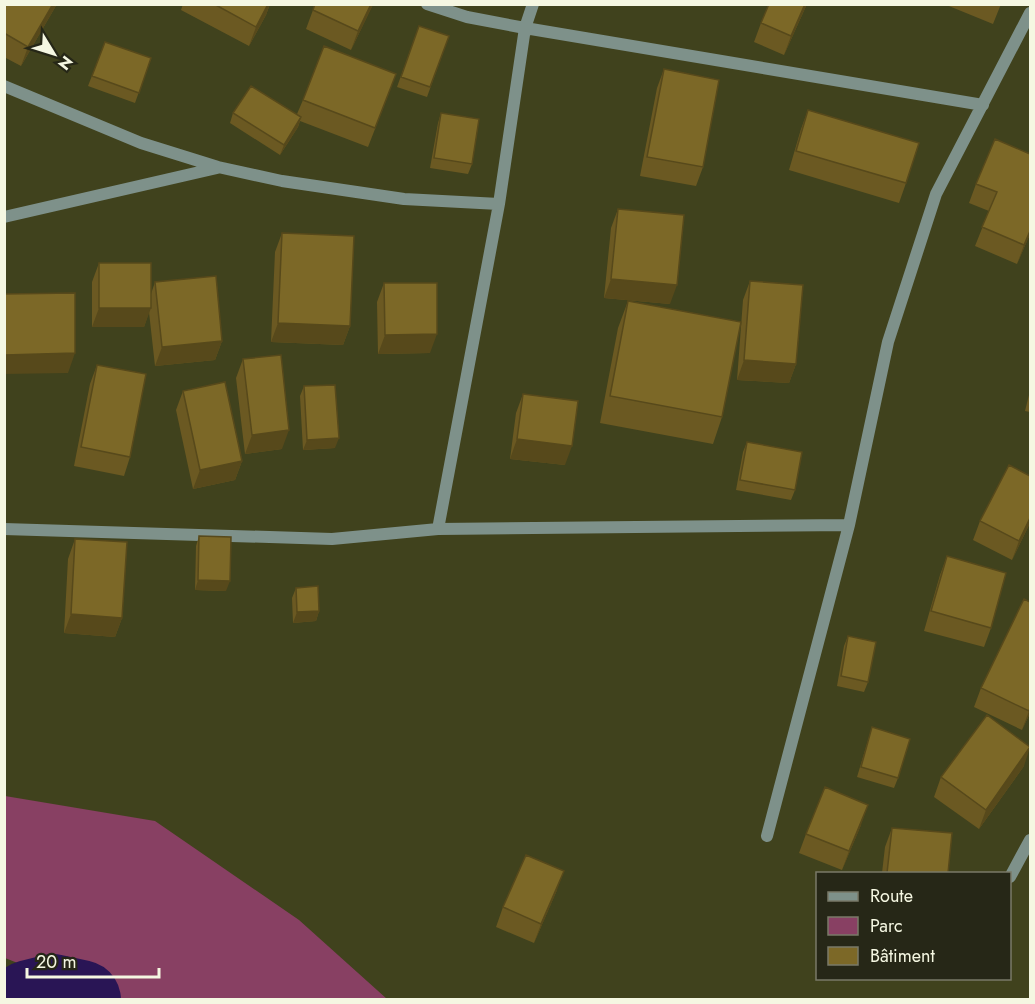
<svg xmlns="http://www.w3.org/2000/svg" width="1035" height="1004" font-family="Jost,sans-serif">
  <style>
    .green { fill: #884063 }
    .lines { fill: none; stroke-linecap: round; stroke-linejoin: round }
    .river { stroke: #291555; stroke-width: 80 }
    .street { stroke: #7e918a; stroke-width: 12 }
    .wall { fill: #6b5922 }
    .shaded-wall { fill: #57491b }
    .building { fill: #7c6827; stroke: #57491b; stroke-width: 1.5 }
  </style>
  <rect width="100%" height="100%" fill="#40421d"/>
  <path class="green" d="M 5,796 L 155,821 L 299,920 L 387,999 L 101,999 L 73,985 L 5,958 Z"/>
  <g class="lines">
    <path class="river" d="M 29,1000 L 53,994 L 81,1000"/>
    <path class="street" d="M 427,4 L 467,17 L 525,28 L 983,105
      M 4,86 L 141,143 L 218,167 L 282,181 L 404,199 L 499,204
      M 4,217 L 217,168
      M 4,529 L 332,539 L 438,529 L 849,525
      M 438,529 L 499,204 L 525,28 L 533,4
      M 767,836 L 849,525 L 888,342 L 936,194 L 1030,13
      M 1010,877 L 1030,840"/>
  </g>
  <path class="wall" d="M 4,4 L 57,4 L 21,66 L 4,57 Z
    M 183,4 L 270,4 L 266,15 L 249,46 L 181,10 Z
    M 373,4 L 351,50 L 306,29 L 313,10 Z
    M 769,4 L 807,4 L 784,55 L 754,42 L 761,23 Z
    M 944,4 L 1001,4 L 993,24 Z
    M 419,26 L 449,36 L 427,97 L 397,87 Z
    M 105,42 L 151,58 L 135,103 L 88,86 Z
    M 664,69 L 703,167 L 696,186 L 640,176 L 657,88 Z
    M 389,93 L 368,147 L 300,121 L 298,127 L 280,155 L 230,123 L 233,113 L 297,114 L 303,100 Z
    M 808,110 L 906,183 L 899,203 L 789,170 L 801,129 Z
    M 441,113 L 472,164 L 468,174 L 430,168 L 438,123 Z
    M 995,139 L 1030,234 L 1017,264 L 975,246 L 989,211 L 969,203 L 976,184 Z
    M 618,209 L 670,304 L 604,298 L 611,228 Z
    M 282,233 L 350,326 L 343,345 L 271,342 L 275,252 Z
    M 99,263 L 151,294 L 155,282 L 222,341 L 215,360 L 155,366 L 149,312 L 144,327 L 92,327 L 92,282 Z
    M 750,281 L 796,364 L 789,383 L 737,380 L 743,300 Z
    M 384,283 L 430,353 L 378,354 L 377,302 Z
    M 628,301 L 722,417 L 713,444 L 600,423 L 618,328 Z
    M 243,359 L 282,449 L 245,454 L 236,378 Z
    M 97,365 L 130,457 L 124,476 L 74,466 L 90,384 Z
    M 304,386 L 335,448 L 303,450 L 300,396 Z
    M 183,391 L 242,461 L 235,480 L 193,489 L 176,410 Z
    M 1030,391 L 1030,412 L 1025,411 Z
    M 523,394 L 565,465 L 510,459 L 516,413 Z
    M 747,442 L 795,490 L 791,500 L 736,490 L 743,452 Z
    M 1030,476 L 1030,523 L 1012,560 L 973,540 L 980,521 Z
    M 199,536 L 226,591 L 195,590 L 196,546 Z
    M 75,539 L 122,618 L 115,637 L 64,633 L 68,559 Z
    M 947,556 L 991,628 L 984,647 L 924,631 L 940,575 Z
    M 296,588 L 319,611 L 316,621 L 293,623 L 292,598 Z
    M 1030,602 L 1030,713 L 1022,730 L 974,707 L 981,688 Z
    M 848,636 L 868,682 L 864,692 L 837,686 L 844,646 Z
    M 872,727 L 898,778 L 894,788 L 857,777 Z
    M 1024,766 L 979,829 L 934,797 L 941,777 Z
    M 861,825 L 842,870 L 799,853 L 806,834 Z
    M 892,828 L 948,873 L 882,873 L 885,847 Z
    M 557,890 L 534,943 L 496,927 L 503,907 Z"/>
  <path class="shaded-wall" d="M 53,4 L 57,4 L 21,66 L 28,47 Z
    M 268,4 L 270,4 L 266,15 L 249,46 L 256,27 Z
    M 371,4 L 373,5 L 351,50 L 358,31 Z
    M 805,4 L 807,4 L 784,55 L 791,36 Z
    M 301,117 L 298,127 L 280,155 L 284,145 Z
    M 1030,231 L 1030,234 L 1017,264 L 1024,245 Z
    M 611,279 L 677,285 L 670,304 L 604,298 Z
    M 99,308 L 151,308 L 144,327 L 92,327 Z
    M 278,323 L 350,326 L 343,345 L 271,342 Z
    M 437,334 L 430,353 L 378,354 L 385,335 Z
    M 222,341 L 215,360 L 155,366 L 162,347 Z
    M 75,353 L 68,373 L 4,374 L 4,355 Z
    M 744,360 L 796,364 L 789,383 L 737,380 Z
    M 289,430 L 282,449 L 245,454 L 252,435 Z
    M 339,438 L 335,448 L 303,450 L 307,440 Z
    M 517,439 L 572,446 L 565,465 L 510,459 Z
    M 242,461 L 235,480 L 193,489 L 200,470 Z
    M 1030,518 L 1030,523 L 1012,560 L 1019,541 Z
    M 198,580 L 230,581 L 226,591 L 195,590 Z
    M 319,611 L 316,621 L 293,623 L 297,612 Z
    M 71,614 L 122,618 L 115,637 L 64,633 Z
    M 1030,708 L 1030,713 L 1022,730 L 1029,711 Z
    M 1030,747 L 1024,766 L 979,829 L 986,810 Z
    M 868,805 L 861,825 L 842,870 L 849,851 Z
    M 564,871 L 557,890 L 534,943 L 541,924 Z"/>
  <path class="building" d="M 4,4 L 53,4 L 28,47 L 4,33 Z
    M 214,4 L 268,4 L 256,27 Z
    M 315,4 L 371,4 L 358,31 L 313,10 Z
    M 769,4 L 805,4 L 791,36 L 761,23 Z
    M 419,26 L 449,36 L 430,87 L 401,77 Z
    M 105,42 L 151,58 L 139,93 L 92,76 Z
    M 324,46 L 396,74 L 375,128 L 303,100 Z
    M 664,69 L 719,80 L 703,167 L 647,157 Z
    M 251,86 L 301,117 L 284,145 L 233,113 Z
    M 808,110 L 919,143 L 906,183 L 796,151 Z
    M 441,113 L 479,119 L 472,164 L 434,158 Z
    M 995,139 L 1030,154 L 1030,231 L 1024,245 L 982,227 L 997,192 L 976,184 Z
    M 618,209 L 684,215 L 677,285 L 611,279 Z
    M 282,233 L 354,236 L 350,326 L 278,323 Z
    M 99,263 L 151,263 L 151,308 L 99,308 Z
    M 216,276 L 222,341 L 162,347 L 155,282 Z
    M 750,281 L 803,285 L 796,364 L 744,360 Z
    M 384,283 L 437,283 L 437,334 L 385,335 Z
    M 75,293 L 75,353 L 4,355 L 4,294 Z
    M 628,301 L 741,322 L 722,417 L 610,396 Z
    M 281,355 L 289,430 L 252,435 L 243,359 Z
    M 97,365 L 146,374 L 130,457 L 81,447 Z
    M 225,382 L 242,461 L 200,470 L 183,391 Z
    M 335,385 L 339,438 L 307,440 L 304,386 Z
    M 523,394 L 578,401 L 572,446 L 517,439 Z
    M 747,442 L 802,452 L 795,490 L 740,480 Z
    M 1009,465 L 1030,476 L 1030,518 L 1019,541 L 980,521 Z
    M 199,536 L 231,537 L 230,581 L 198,580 Z
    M 75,539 L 127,542 L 122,618 L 71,614 Z
    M 947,556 L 1006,573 L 991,628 L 931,611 Z
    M 318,586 L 319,611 L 297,612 L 296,588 Z
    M 1024,599 L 1030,602 L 1030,708 L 1029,711 L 981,688 Z
    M 848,636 L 876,642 L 868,682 L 841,676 Z
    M 987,715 L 1030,747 L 986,810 L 941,777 Z
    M 872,727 L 910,739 L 898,778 L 861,767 Z
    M 825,787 L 868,805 L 849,851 L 806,834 Z
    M 892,828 L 952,833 L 948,873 L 887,873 Z
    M 526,855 L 564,871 L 541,924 L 503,907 Z"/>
  <rect width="1035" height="1004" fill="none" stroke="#f5f7e2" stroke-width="12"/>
  <rect x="816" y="872" width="195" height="108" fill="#262717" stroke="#797a68" stroke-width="1.5"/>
  <rect x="828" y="892" width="30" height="9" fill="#7e918a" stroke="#797a68" stroke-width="1.5"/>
  <text x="870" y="902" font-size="18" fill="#f5f7e2">Route</text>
  <rect x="828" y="917" width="30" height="18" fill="#884063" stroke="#797a68" stroke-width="1.5"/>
  <text x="870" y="932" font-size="18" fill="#f5f7e2">Parc</text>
  <rect x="828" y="947" width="30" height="18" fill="#7c6827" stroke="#797a68" stroke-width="1.5"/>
  <text x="870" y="962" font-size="18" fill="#f5f7e2">Bâtiment</text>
  <g transform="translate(54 54) rotate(128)" stroke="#262717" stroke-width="4.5" paint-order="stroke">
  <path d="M0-4.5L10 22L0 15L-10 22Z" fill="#f5f7e2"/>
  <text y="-9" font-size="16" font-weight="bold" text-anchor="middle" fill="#f5f7e2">N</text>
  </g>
  <path d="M27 968v9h132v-9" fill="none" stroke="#f5f7e2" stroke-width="3"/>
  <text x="36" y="968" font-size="18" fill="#f5f7e2" stroke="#262717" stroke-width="4.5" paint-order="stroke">20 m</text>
</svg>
